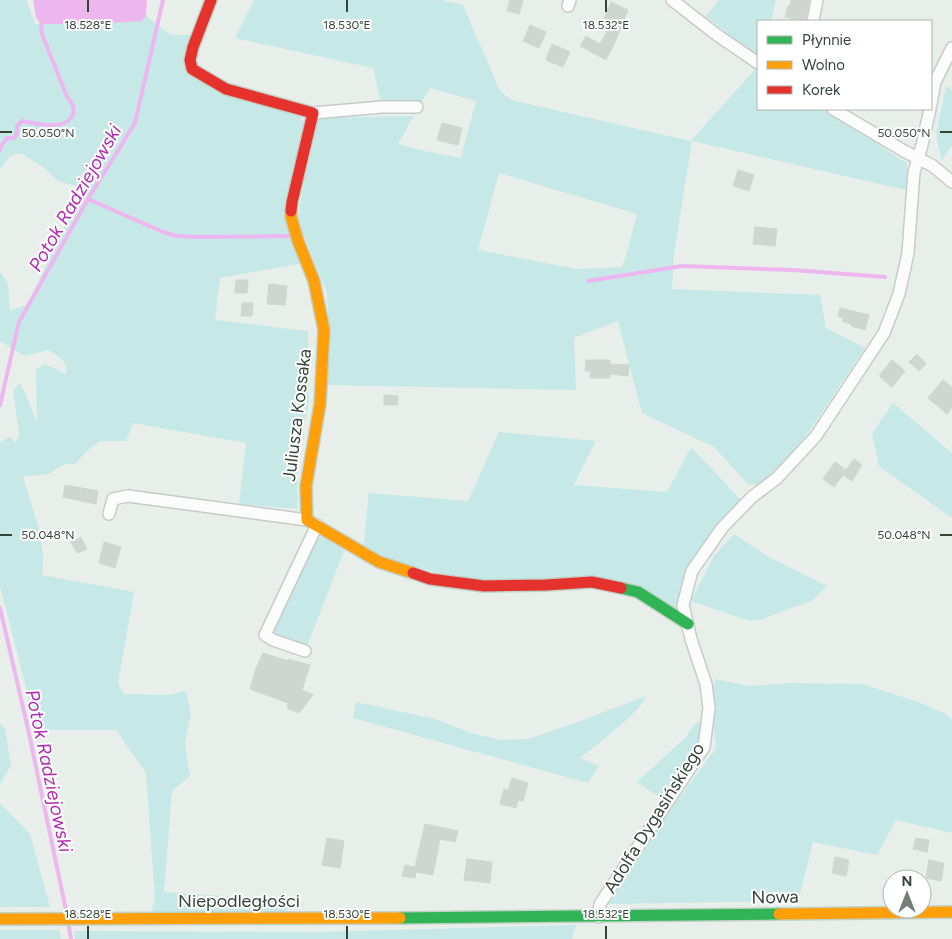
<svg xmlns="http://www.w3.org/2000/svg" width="952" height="939" font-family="Figtree,sans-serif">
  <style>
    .green { fill: #c6e9e8; fill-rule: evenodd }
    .water { fill: #eeb6ef }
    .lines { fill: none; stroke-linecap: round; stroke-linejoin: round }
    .stream { stroke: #eeb6ef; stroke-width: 4 }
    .building { fill: #cfd6d0; stroke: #cdd7cf }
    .street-casing { stroke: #c5ccc7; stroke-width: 14 }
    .fast-casing { stroke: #c1d1c6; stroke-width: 14 }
    .slow-casing { stroke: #c1d1c6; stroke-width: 14 }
    .jam-casing { stroke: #c1d1c6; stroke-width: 14 }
    .street { stroke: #fcfcfc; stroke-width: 11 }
    .fast { stroke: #30b455; stroke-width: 11 }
    .slow { stroke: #ff9f0a; stroke-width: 11 }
    .jam { stroke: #e5322d; stroke-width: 11 }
    .ticks { fill: none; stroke: #344437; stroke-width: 2 }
    .labels { text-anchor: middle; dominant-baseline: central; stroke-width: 4; stroke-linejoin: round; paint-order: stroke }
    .street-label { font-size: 18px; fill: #344437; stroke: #fff }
    .water-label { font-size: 19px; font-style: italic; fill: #b12cb0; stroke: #fff }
    .ticks-label { font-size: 12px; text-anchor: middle; fill: #344437; stroke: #fff; stroke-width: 4; stroke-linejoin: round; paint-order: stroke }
  </style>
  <rect width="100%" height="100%" fill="#e8eee9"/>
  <path class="green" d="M 0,0 L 27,0 L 35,24 L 142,21 L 146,16 L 171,35 L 193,35 L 182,60 L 189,72 L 298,114 L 305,124 L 286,212 L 304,263 L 220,278 L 215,320 L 308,331 L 309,401 L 298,457 L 297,509 L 239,504 L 246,443 L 133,423 L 126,441 L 100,441 L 88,450 L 75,464 L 65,464 L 48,474 L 23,477 L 40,532 L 43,556 L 42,575 L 134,592 L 118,683 L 124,694 L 170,695 L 186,691 L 191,713 L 185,743 L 190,776 L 172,791 L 164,892 L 239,897 L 305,904 L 277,913 L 151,912 L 155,898 L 146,773 L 116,730 L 37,730 L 0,586 L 0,442 L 10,437 L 16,443 L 19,433 L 13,391 L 20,383 L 26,395 L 37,423 L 36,370 L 44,364 L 57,369 L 66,375 C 68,361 59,356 48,350 L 25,356 L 0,341 L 0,272 L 8,283 L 10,310 L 27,305 L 83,188 L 58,181 L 43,167 L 21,153 L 10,156 L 0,169 Z
    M 254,0 L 442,0 L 463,5 L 500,91 L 511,100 L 691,141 L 756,68 L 758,69 L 758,109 L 823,109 L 907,163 L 906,190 L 692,141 L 674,254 L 672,289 L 820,295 L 826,328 L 865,348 L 815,423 L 793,452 L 759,485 L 748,484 L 714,447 L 642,413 L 618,321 L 574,338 L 576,390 L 326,385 L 330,349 L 327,293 L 298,221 L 302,191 L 319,118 L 414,116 L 398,144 L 425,151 L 461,158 L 476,101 L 430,88 L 422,102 L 382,107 L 373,68 L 235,38 ZM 499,173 L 637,214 L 628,249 L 622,267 L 577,269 L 478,250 Z
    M 719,0 L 776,0 L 771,21 L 758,21 L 758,59 L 706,16 Z
    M 946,86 L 952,90 L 952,145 L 942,161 L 936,134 Z
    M 893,403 L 952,453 L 952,518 L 879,466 L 872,433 Z
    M 499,432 L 596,441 L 569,494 L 575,485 L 667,492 L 691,447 L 741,500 L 688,567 L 681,600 L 674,608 L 639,589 L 481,580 L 435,572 L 382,558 L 363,550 L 369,493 L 468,501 Z
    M 734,534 L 767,556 L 827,586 L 813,600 L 760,620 L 749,621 L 691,601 L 714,556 Z
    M 325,536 L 344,551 L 305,651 L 272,634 L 317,539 Z
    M 715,679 L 749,686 L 790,683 L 863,684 L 921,703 L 944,713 L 952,720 L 952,833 L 896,820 L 877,855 L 813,842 L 798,901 L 609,904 L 667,815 L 716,748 L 711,700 Z
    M 646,696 C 640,713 596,745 580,758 L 599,766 L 588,783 L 353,718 L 356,702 L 435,719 L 471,733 L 500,740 L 528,739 L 575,723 Z
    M 703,720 L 700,735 L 693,753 L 663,800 L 637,782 L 685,738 L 694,725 Z
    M 0,723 L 5,729 L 11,765 L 0,784 Z
    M 0,803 L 30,834 L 50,907 L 0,907 Z
    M 576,925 L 572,939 L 75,939 L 74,931 L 318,932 Z
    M 0,930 L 59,930 L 61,939 L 0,939 Z"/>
  <path class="water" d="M 33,0 L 147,0 L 146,16 L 142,21 L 93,24 L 41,24 L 36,17 Z"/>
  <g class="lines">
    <path class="stream" d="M 0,150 L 1,146 L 7,138 L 14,138 L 17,133 L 17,126 L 22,121 C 35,124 63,130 71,118 C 77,110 72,103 67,97 L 42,34 L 41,24
      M 88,199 L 163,232 L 176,236 L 198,237 L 292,236
      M 588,281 L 682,266 L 793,270 L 885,277
      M 0,405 L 19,322 L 88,199 L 135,123 L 163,0
      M 0,608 L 28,729 L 67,915
      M 68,922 L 71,939"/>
  </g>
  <path class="building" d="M 510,0 L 523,0 L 519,14 L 507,11 Z
    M 791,0 L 809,0 L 805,21 L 785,17 L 788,6 L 790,6 Z
    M 611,2 L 628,10 L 614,44 L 606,60 L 580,46 L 586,36 L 600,44 L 611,24 L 603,21 Z
    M 530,25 L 546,32 L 539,48 L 523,41 Z
    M 552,44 L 570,52 L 563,67 L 546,60 Z
    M 442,123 L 462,128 L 458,145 L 437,140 Z
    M 738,170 L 754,175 L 749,191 L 733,186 Z
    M 755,227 L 777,229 L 775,246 L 753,244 Z
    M 236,280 L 248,280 L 247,293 L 235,293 Z
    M 269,284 L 287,286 L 285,305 L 267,304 Z
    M 242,303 L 253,303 L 252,316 L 241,316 Z
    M 840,308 L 869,315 L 865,330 L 851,326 L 851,324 L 842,321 L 843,318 L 838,316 Z
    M 917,354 L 926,364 L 919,371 L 909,362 Z
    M 586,360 L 610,360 L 610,364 L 629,365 L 628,376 L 610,374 L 610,378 L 590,378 L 590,371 L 585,371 Z
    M 892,360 L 905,371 L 892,387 L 879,376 Z
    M 943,380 L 952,387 L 952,407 L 947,414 L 928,398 Z
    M 384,395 L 398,396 L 398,405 L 384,405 Z
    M 854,459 L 862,465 L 852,481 L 843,475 L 834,487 L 823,479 L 835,462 L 846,470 Z
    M 65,485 L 98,491 L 96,504 L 63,497 Z
    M 81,537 L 87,549 L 77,553 L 71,542 Z
    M 104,542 L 121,547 L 115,568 L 99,563 Z
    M 263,653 L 288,661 L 288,659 L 310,665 L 302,690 L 313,695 L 299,713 L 287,708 L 288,703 L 250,689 L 255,671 Z
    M 512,778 L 528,783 L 523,801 L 518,800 L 516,808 L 500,804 L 504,789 L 508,790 Z
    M 425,824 L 458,831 L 455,842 L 440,839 L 433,875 L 416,872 L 415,878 L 402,876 L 405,865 L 415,867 Z
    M 327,838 L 344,841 L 340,868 L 322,865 Z
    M 916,838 L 929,840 L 927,852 L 913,849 Z
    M 835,857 L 849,860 L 846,876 L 832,873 Z
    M 467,859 L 492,862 L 490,883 L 464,880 Z
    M 929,860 L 944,863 L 941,881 L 926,878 Z"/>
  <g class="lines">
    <defs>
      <path id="street" d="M 672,0 L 717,35 L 758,63
        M 568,6 L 570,0
        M 813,21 L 817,0
        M 931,104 L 935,82 L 952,48
        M 833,109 L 904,151 L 933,166 L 952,182
        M 313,113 L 382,107 L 417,107
        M 109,514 L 113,499 L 128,496 L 307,520
        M 305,651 L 273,640 L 265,635 L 317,525
        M 598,917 L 600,904 L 704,747 L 709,708 L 706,684 L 691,639 L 683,605 L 692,571 L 722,528 L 752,497 L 777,478 L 816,436 L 884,333 L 899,294 L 908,253 L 914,172 L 922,145 L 930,109"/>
      <path id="fast" d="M 621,588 L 638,592 L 688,624
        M 400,918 L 779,914"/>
      <path id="slow" d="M 291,211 L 291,217 L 298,241 L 314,281 L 324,330 L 320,404 L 306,486 L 307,520 L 379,562 L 413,573
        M 779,914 L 952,912
        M 0,919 L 400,918"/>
      <path id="jam" d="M 211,0 L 193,47 L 190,60 L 192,69 L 226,89 L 313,113 L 292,202 L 291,211
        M 413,573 L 430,579 L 484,586 L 546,585 L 592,582 L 621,588"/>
    </defs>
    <use href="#street" class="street-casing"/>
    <use href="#fast" class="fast-casing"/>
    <use href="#slow" class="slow-casing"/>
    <use href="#jam" class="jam-casing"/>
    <use href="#street" class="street"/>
    <use href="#fast" class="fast"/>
    <use href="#slow" class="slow"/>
    <use href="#jam" class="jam"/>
  </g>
  <path class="ticks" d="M 88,0 L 88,12M 347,0 L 347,12M 606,0 L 606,12M 0,132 L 12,132M 940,132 L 952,132M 0,535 L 12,535M 940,535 L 952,535M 88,926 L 88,939M 347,926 L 347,939M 606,926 L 606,939"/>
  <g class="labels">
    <g class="street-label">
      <text transform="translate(297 415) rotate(-83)">Juliusza Kossaka</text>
      <text transform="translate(654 818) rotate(-58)">Adolfa Dygasińskiego</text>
      <text transform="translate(775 897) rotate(-1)">Nowa</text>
      <text x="239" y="901">Niepodległości</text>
    </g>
    <g class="water-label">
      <text transform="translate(75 198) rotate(-60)">Potok Radziejowski</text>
      <text transform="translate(49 771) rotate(78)">Potok Radziejowski</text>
    </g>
  </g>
  <g class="ticks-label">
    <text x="88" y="29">18.528°E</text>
    <text x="347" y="29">18.530°E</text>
    <text x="606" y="29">18.532°E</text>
    <text x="48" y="137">50.050°N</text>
    <text x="904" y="137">50.050°N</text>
    <text x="48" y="539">50.048°N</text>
    <text x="904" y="539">50.048°N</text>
    <text x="88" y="918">18.528°E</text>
    <text x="347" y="918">18.530°E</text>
    <text x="606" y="918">18.532°E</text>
  </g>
  <rect x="757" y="20" width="175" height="90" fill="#ffffff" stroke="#aeb4af"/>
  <rect x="767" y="36" width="25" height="8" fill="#30b455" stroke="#aeb4af"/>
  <text x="802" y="45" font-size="15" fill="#344437">Płynnie</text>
  <rect x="767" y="61" width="25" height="8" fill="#ff9f0a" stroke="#aeb4af"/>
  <text x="802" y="70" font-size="15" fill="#344437">Wolno</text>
  <rect x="767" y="86" width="25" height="8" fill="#e5322d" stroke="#aeb4af"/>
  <text x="802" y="95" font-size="15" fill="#344437">Korek</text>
  <g transform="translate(907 894)"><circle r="24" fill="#ffffff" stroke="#aeb4af"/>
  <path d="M0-4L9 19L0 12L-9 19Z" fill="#738075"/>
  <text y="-8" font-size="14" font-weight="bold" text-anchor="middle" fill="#344437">N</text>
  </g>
</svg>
